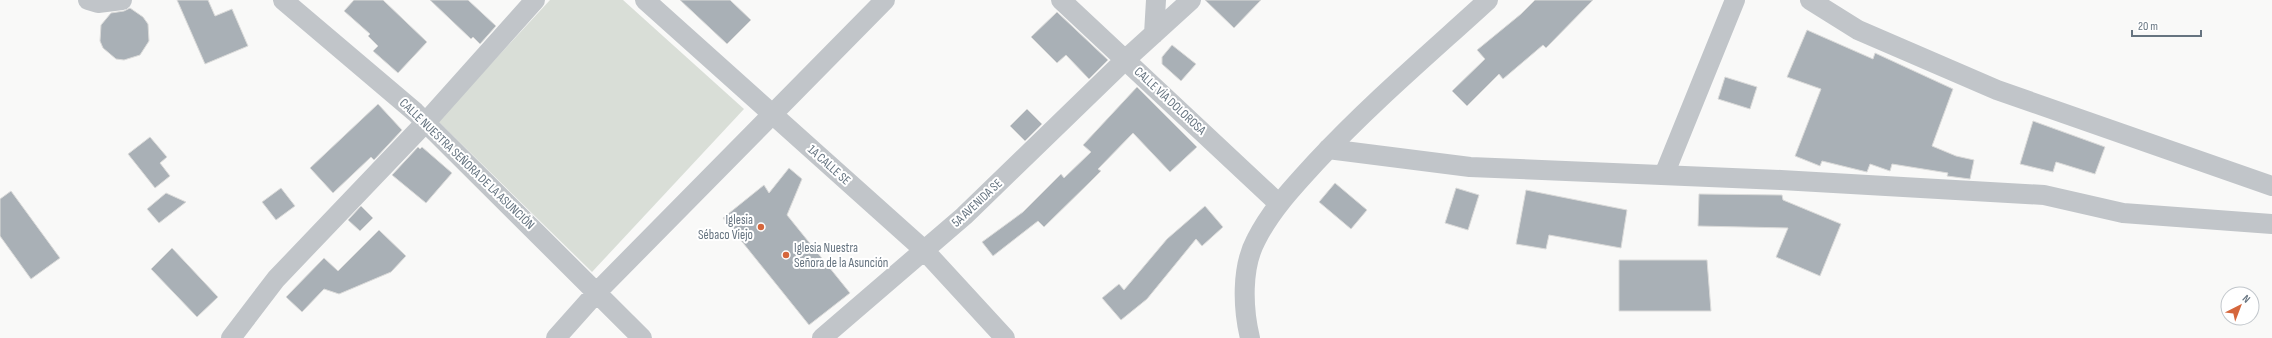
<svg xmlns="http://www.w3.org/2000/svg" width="2272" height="338" font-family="'Sofia Sans Condensed',sans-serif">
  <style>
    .green { fill: #d9ded7 }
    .building { fill: #a9b0b6; stroke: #dbdbda }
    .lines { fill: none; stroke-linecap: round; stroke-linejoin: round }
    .minor { stroke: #c1c5c9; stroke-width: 20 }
    .poi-dot { fill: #d5663c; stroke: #fff; stroke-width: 1.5 }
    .labels { text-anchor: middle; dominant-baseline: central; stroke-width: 4; stroke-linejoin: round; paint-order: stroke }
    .street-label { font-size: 13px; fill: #667480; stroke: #fff }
    .poi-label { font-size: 13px; fill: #667480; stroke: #fff; text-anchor: end }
  </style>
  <rect width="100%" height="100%" fill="#f9f9f8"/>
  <path class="green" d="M 550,0 L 623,0 L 744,109 L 592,272 L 438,121 Z"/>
  <path class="building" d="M 177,0 L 208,0 L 215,16 L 232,9 L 248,46 L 205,64 Z
    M 354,0 L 383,0 L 427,42 L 398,73 L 373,51 L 378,46 L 368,36 L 370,34 L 344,11 Z
    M 430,0 L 468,0 L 496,26 L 480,44 L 473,37 L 471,39 Z
    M 680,0 L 730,0 L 751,20 L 727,44 Z
    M 1205,0 L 1261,0 L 1234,28 Z
    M 1535,0 L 1593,0 L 1546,48 L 1543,45 L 1503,79 L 1499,74 L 1467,106 L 1452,91 L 1485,59 L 1477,50 L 1521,14 Z
    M 130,8 L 143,17 L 148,24 L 149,41 L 140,55 L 124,60 L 116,59 L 103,48 L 100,41 L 101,25 L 111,13 L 124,11 Z
    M 1057,12 L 1108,60 L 1089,79 L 1066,55 L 1057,63 L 1031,37 Z
    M 1807,30 L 1873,59 L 1875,53 L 1953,89 L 1932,146 L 1956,156 L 1974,160 L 1970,179 L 1947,176 L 1948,173 L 1892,164 L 1890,171 L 1870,164 L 1867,172 L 1822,161 L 1820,166 L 1795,156 L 1821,89 L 1787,77 Z
    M 1172,45 L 1196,64 L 1181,81 L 1162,64 L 1162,57 Z
    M 1725,77 L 1757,87 L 1750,109 L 1718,99 Z
    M 1137,87 L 1197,147 L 1170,172 L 1133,133 L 1098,169 L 1101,171 L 1091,181 L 1044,227 L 1038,221 L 993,256 L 982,242 L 1023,212 L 1061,174 L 1064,178 L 1091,152 L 1083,145 Z
    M 378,104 L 402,130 L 374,160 L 371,157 L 333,193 L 310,168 Z
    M 1027,109 L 1042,124 L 1025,141 L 1010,126 Z
    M 2033,121 L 2105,147 L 2095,174 L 2056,162 L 2053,172 L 2020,164 Z
    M 150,137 L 167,157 L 160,163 L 170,176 L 155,188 L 128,154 Z
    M 418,147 L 420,149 L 422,147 L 452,173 L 426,203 L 392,175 Z
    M 789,168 L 802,179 L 787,215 L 850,293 L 809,325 L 723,218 L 764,185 L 769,193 Z
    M 1335,183 L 1367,210 L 1351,229 L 1319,202 Z
    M 281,188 L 295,206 L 276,220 L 262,202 Z
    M 1456,188 L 1479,195 L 1468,230 L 1445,223 Z
    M 1526,190 L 1627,210 L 1621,248 L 1549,235 L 1546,249 L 1516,244 Z
    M 11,191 L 60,258 L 31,279 L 0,236 L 0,199 Z
    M 166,193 L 186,202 L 159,223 L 147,209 Z
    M 1699,194 L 1782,195 L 1783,200 L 1841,224 L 1820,276 L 1776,257 L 1788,228 L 1698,226 Z
    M 361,206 L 373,218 L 360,231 L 348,220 Z
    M 1205,206 L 1223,227 L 1202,246 L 1196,239 L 1147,299 L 1121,320 L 1102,298 L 1119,284 L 1124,290 L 1167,239 Z
    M 379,230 L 406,256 L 391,272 L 339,294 L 324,289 L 302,312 L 286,297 L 324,258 L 338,271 Z
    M 172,248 L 218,297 L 197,317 L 151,269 Z
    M 1619,260 L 1707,260 L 1711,311 L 1619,311 Z"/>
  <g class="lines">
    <path class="minor" d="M 88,0 L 98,3 L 122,0
      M 283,0 L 415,112 L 642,338
      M 645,0 L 924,250 L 1005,338
      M 1061,0 L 1278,203
      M 1810,0 L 1858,30 L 1997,90 L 2272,186
      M 1154,34 L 1156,0
      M 1328,149 L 1470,167 L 1781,180 L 2044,195 L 2123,213 L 2272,224
      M 1664,175 L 1735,0
      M 231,338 L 276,279 L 426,122 L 535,0
      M 556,338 L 597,292 L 885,0
      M 822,338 L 964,216 L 1125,60 L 1191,0
      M 1250,338 C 1243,309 1241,268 1256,240 C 1271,210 1294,186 1316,162 C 1370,104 1430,53 1488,0"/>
  </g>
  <g class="poi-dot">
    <circle cx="761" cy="227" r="4"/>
    <circle cx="786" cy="255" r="4"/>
  </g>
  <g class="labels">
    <g class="street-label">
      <text transform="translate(1170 101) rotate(43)">CALLE VÍA DOLOROSA</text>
      <text transform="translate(467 164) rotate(44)">CALLE NUESTRA SEÑORA DE LA ASUNCIÓN</text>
      <text transform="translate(829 165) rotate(42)">1A CALLE SE</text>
      <text transform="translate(977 203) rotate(-43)">5A AVENIDA SE</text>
    </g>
    <g class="poi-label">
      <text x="753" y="220">Iglesia<tspan x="753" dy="15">Sébaco Viejo</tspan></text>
      <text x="794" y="248" text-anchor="start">Iglesia Nuestra<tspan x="794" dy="15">Señora de la Asunción</tspan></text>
    </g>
  </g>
  <g transform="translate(2240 306) rotate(42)"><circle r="19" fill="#ffffff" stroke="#c2c7cc"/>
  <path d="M0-3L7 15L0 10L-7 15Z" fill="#d5663c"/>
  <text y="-6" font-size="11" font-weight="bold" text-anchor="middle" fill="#667480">N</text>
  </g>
  <path d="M2132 30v6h69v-6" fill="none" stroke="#667480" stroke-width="2"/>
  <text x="2138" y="30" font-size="12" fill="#667480" stroke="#ffffff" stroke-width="3" paint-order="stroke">20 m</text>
</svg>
